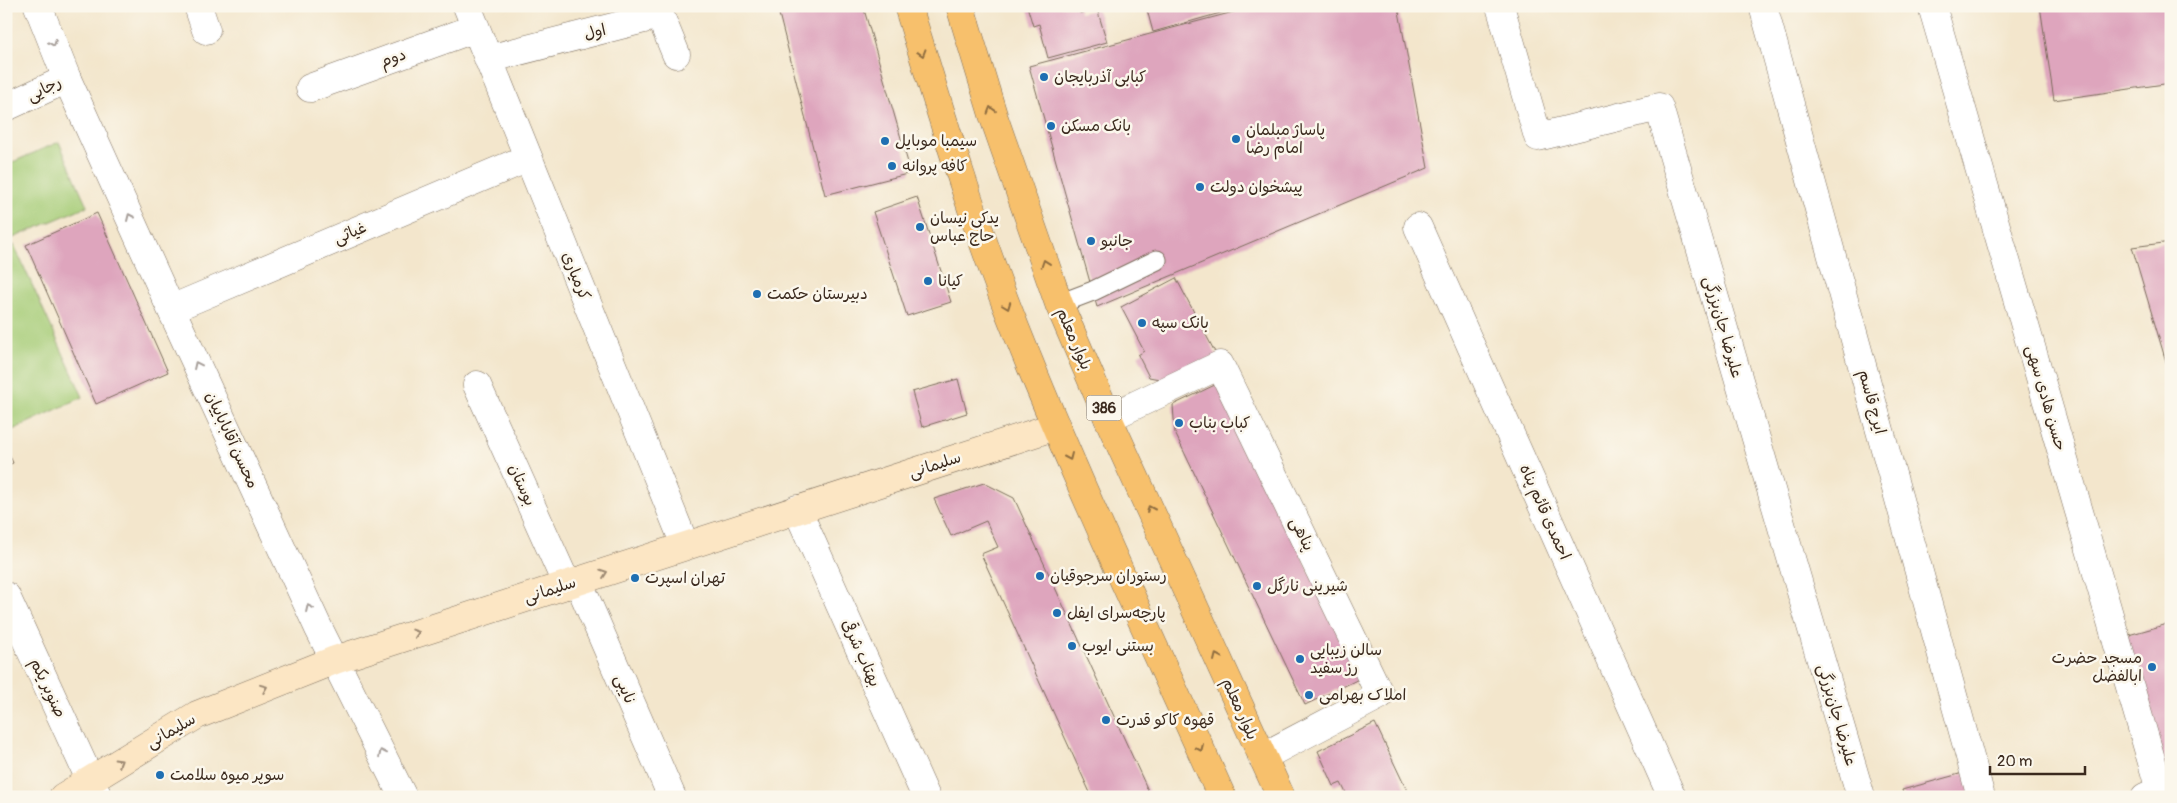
<svg xmlns="http://www.w3.org/2000/svg" width="2177" height="803" font-family="Pangolin,'Playpen Sans Arabic',sans-serif">
  <style>
    .green { fill: #a6cc77; stroke: #707b4a }
    .building { fill: #dea5bd }
    .lines { fill: none; stroke-linecap: round; stroke-linejoin: round }
    .service-casing { stroke: #7b6c5b; stroke-width: 21 }
    .minor-casing { stroke: #7b6c5b; stroke-width: 29 }
    .tertiary-casing { stroke: #7b6c5b; stroke-width: 29 }
    .secondary-casing { stroke: #7b6c5b; stroke-width: 29 }
    .primary-casing { stroke: #7b6c5b; stroke-width: 29 }
    .service { stroke: #fff; stroke-width: 19 }
    .minor { stroke: #fff; stroke-width: 28 }
    .tertiary { stroke: #fff; stroke-width: 28 }
    .secondary { stroke: #fce6c4; stroke-width: 28 }
    .primary { stroke: #f7c06c; stroke-width: 28 }
    .oneway { stroke: #a79f9a }
    .oneway2 { stroke: #906e41 }
    .oneway3 { stroke: #9c8871 }
    .poi-dot { fill: #1f6fb2; stroke: #fbf7ec; stroke-width: 2 }
    .labels { text-anchor: middle; dominant-baseline: central; stroke-width: 5; stroke-linejoin: round; paint-order: stroke }
    .shield { fill: #fbf7ec; stroke: #75685c; stroke-width: 1 }
    .shield-label { font-size: 15px; font-weight: bold; fill: #3b2a1e }
    .street-label { font-size: 16px; fill: #3b2a1e; stroke: #fbf7ec }
    .poi-label { font-size: 16px; fill: #3b2a1e; stroke: #fbf7ec; text-anchor: start }
  </style>
  <rect width="100%" height="100%" fill="#fbf7ec"/>
  <filter id="ink" filterUnits="userSpaceOnUse"><feTurbulence type="fractalNoise" baseFrequency=".02" numOctaves="2"/><feDisplacementMap in="SourceGraphic" scale="10" xChannelSelector="R" yChannelSelector="G"/><feConvolveMatrix kernelMatrix="1 2 1 2 8 2 1 2 1" color-interpolation-filters="sRGB"/></filter>
  <filter id="wash" filterUnits="userSpaceOnUse"><feTurbulence type="fractalNoise" baseFrequency=".0096" numOctaves="4" result="noise"/><feDisplacementMap in="SourceGraphic" scale="20" xChannelSelector="R" yChannelSelector="G"/><feGaussianBlur stdDeviation="1.12" result="paint"/><feColorMatrix in="noise" values="0 0 0 0 0 0 0 0 0 0 0 0 0 0 0 0 0 1.4 0 .05"/><feComposite in="paint" operator="in"/></filter>
  <g filter="url(#wash)">
    <rect width="100%" height="100%" fill="#f3e6cc"/>
    <path class="green" d="M 59,142 L 87,206 L 6,241 L 6,165 Z
      M 14,245 L 83,397 L 6,433 L 6,249 Z"/>
    <g id="blocks">
      <path class="building" d="M 777,6 L 863,6 L 911,173 L 825,195 Z
        M 1027,6 L 1078,6 L 1080,13 L 1097,9 L 1107,42 L 1048,58 L 1039,24 L 1033,26 Z
        M 1146,6 L 1230,6 L 1231,10 L 1153,32 Z
        M 1256,6 L 1398,6 L 1428,168 L 1097,307 L 1029,66 Z
        M 2040,6 L 2171,6 L 2171,83 L 2054,100 Z
        M 917,197 L 951,302 L 907,316 L 873,212 Z
        M 97,213 L 168,372 L 96,404 L 26,245 Z
        M 2171,242 L 2171,364 L 2167,365 L 2132,247 Z
        M 1176,278 L 1217,356 L 1170,381 L 1149,377 L 1138,355 L 1144,351 L 1121,307 Z
        M 958,379 L 967,413 L 922,427 L 912,392 Z
        M 1219,383 L 1361,678 L 1305,705 L 1175,433 L 1173,405 Z
        M 6,447 L 13,463 L 6,466 Z
        M 984,483 L 1014,498 L 1151,797 L 1092,797 L 981,554 L 998,547 L 986,521 L 951,536 L 934,499 Z
        M 2171,623 L 2171,767 L 2162,764 L 2125,636 Z
        M 1375,723 L 1392,759 L 1410,797 L 1348,797 L 1341,783 L 1334,786 L 1318,751 Z
        M 1970,771 L 1977,797 L 1904,797 L 1902,790 Z"/>
    </g>
  </g>
  <g filter="url(#ink)">
    <use href="#blocks" fill-opacity="0" stroke="#7b6c5b" stroke-width="1"/>
    <g class="lines">
      <defs>
        <path id="service" d="M 1059,304 L 1093,291 L 1157,260"/>
        <path id="minor" d="M 38,6 L 67,79 L 171,309 L 318,627 L 403,797
          M 198,6 L 206,30
          M 467,6 L 685,545
          M 1500,6 L 1538,137 L 1659,107 L 1861,797
          M 1763,6 L 1981,797
          M 1932,6 L 2160,790
          M 488,59 L 660,15 L 676,54
          M 310,88 L 476,28
          M 1418,227 L 1672,797
          M 171,309 L 528,158
          M 477,385 L 567,585
          M 1108,418 L 1220,365 L 1380,695 L 1262,757
          M 797,509 L 926,797
          M 578,581 L 672,797
          M 6,596 L 98,797"/>
        <path id="tertiary" d="M 6,107 L 67,79
          M 2145,797 L 2171,785"/>
        <path id="secondary" d="M 63,797 L 197,715 L 335,660 L 1056,426"/>
        <path id="primary" d="M 908,6 C 939,107 969,208 1007,307 C 1072,473 1149,634 1222,797
          M 960,6 L 994,118 L 1059,304 L 1108,418 L 1281,797"/>
      </defs>
      <use href="#service" class="service-casing"/>
      <use href="#minor" class="minor-casing"/>
      <use href="#tertiary" class="tertiary-casing"/>
      <use href="#secondary" class="secondary-casing"/>
      <use href="#primary" class="primary-casing"/>
      <use href="#service" class="service"/>
      <use href="#minor" class="minor"/>
      <use href="#tertiary" class="tertiary"/>
      <use href="#secondary" class="secondary"/>
      <use href="#primary" class="primary"/>
    </g>
    <defs><path id="oneway-chevron" d="M-2-3.5L2.5 0L-2 3.5" fill="none" stroke-width="1.6" stroke-linecap="round" stroke-linejoin="round" transform="scale(1.25)"/></defs>
    <g class="oneway">
      <use href="#oneway-chevron" transform="translate(53 43) rotate(68)"/>
      <use href="#oneway-chevron" transform="translate(130 217) rotate(-114)"/>
      <use href="#oneway-chevron" transform="translate(197 365) rotate(-115)"/>
      <use href="#oneway-chevron" transform="translate(309 608) rotate(-115)"/>
      <use href="#oneway-chevron" transform="translate(382 753) rotate(-116)"/>
    </g>
    <g class="oneway2">
      <use href="#oneway-chevron" transform="translate(922 53) rotate(73)"/>
      <use href="#oneway-chevron" transform="translate(991 110) rotate(-107)"/>
      <use href="#oneway-chevron" transform="translate(1045 263) rotate(-109)"/>
      <use href="#oneway-chevron" transform="translate(1007 306) rotate(69)"/>
      <use href="#oneway-chevron" transform="translate(1069 457) rotate(66)"/>
      <use href="#oneway-chevron" transform="translate(1150 509) rotate(-114)"/>
      <use href="#oneway-chevron" transform="translate(1217 657) rotate(-114)"/>
      <use href="#oneway-chevron" transform="translate(1200 748) rotate(66)"/>
    </g>
    <g class="oneway3">
      <use href="#oneway-chevron" transform="translate(604 573) rotate(-19)"/>
      <use href="#oneway-chevron" transform="translate(416 633) rotate(-18)"/>
      <use href="#oneway-chevron" transform="translate(264 688) rotate(-22)"/>
      <use href="#oneway-chevron" transform="translate(119 762) rotate(-31)"/>
    </g>
  </g>
  <g class="poi-dot">
    <circle cx="1044" cy="77" r="5"/>
    <circle cx="1051" cy="126" r="5"/>
    <circle cx="1236" cy="139" r="5"/>
    <circle cx="885" cy="141" r="5"/>
    <circle cx="892" cy="166" r="5"/>
    <circle cx="1200" cy="187" r="5"/>
    <circle cx="920" cy="227" r="5"/>
    <circle cx="1091" cy="241" r="5"/>
    <circle cx="928" cy="281" r="5"/>
    <circle cx="757" cy="294" r="5"/>
    <circle cx="1142" cy="323" r="5"/>
    <circle cx="1179" cy="423" r="5"/>
    <circle cx="1040" cy="576" r="5"/>
    <circle cx="635" cy="578" r="5"/>
    <circle cx="1257" cy="586" r="5"/>
    <circle cx="1057" cy="613" r="5"/>
    <circle cx="1072" cy="646" r="5"/>
    <circle cx="1300" cy="659" r="5"/>
    <circle cx="2152" cy="667" r="5"/>
    <circle cx="1309" cy="695" r="5"/>
    <circle cx="1106" cy="720" r="5"/>
    <circle cx="160" cy="775" r="5"/>
  </g>
  <g class="labels">
    <rect class="shield" x="1086.5" y="395.5" width="35" height="25" rx="4"/>
    <g class="shield-label">
      <text x="1104" y="408">386</text>
    </g>
    <g class="street-label">
      <text transform="translate(595 32) rotate(-14)">اول</text>
      <text transform="translate(393 58) rotate(-20)">دوم</text>
      <text transform="translate(44 89) rotate(-27)">رجایی</text>
      <text transform="translate(350 233) rotate(-23)">غیاثی</text>
      <text transform="translate(576 276) rotate(68)">کرمیاری</text>
      <text transform="translate(1723 327) rotate(74)">علیرضا جان‌بزرگی</text>
      <text transform="translate(1074 339) rotate(67)">بلوار معلم</text>
      <text transform="translate(2046 398) rotate(74)">حسن هادی سهی</text>
      <text transform="translate(1872 402) rotate(75)">ایرج قاسم</text>
      <text transform="translate(232 440) rotate(65)">محسن آقاباباییان</text>
      <text transform="translate(935 465) rotate(-18)">سلیمانی</text>
      <text transform="translate(522 485) rotate(66)">بوستان</text>
      <text transform="translate(1545 512) rotate(66)">احمدی قائم پناه</text>
      <text transform="translate(1302 534) rotate(64)">پناهی</text>
      <text transform="translate(550 590) rotate(-18)">سلیمانی</text>
      <text transform="translate(861 653) rotate(66)">بهتاب شرقی</text>
      <text transform="translate(48 688) rotate(65)">صنوبر یکم</text>
      <text transform="translate(625 689) rotate(67)">نایبی</text>
      <text transform="translate(1240 709) rotate(66)">بلوار معلم</text>
      <text transform="translate(1837 715) rotate(74)">علیرضا جان‌بزرگی</text>
      <text transform="translate(171 731) rotate(-30)">سلیمانی</text>
    </g>
    <g class="poi-label">
      <text x="1054" y="77">کبابی آذربایجان</text>
      <text x="1061" y="126">بانک مسکن</text>
      <text x="1246" y="130">پاساژ مبلمان<tspan x="1246" dy="18">امام رضا</tspan></text>
      <text x="895" y="141">سیمبا موبایل</text>
      <text x="902" y="166">کافه پروانه</text>
      <text x="1210" y="187">پیشخوان دولت</text>
      <text x="930" y="218">یدکی نیسان<tspan x="930" dy="18">حاج عباس</tspan></text>
      <text x="1101" y="241">جانبو</text>
      <text x="938" y="281">کیانا</text>
      <text x="767" y="294">دبیرستان حکمت</text>
      <text x="1152" y="323">بانک سپه</text>
      <text x="1189" y="423">کباب بناب</text>
      <text x="1050" y="576">رستوران سرجوقیان</text>
      <text x="645" y="578">تهران اسپرت</text>
      <text x="1267" y="586">شیرینی نارگل</text>
      <text x="1067" y="613">پارچه‌سرای ایفل</text>
      <text x="1082" y="646">بستنی ایوب</text>
      <text x="1310" y="650">سالن زیبایی<tspan x="1310" dy="18">رز سفید</tspan></text>
      <text x="2142" y="658" text-anchor="end">مسجد حضرت<tspan x="2142" dy="18">ابالفضل</tspan></text>
      <text x="1319" y="695">املاک بهرامی</text>
      <text x="1116" y="720">قهوه کاکو قدرت</text>
      <text x="170" y="775">سوپر میوه سلامت</text>
    </g>
  </g>
  <rect width="2177" height="803" fill="none" stroke="#fbf7ec" stroke-width="25"/>
  <path d="M1990 766v8h95v-8" fill="none" stroke="#3b2a1e" stroke-width="2.5"/>
  <text x="1997" y="766" font-size="15" fill="#3b2a1e" stroke="#fbf7ec" stroke-width="4" paint-order="stroke">20 m</text>
</svg>
